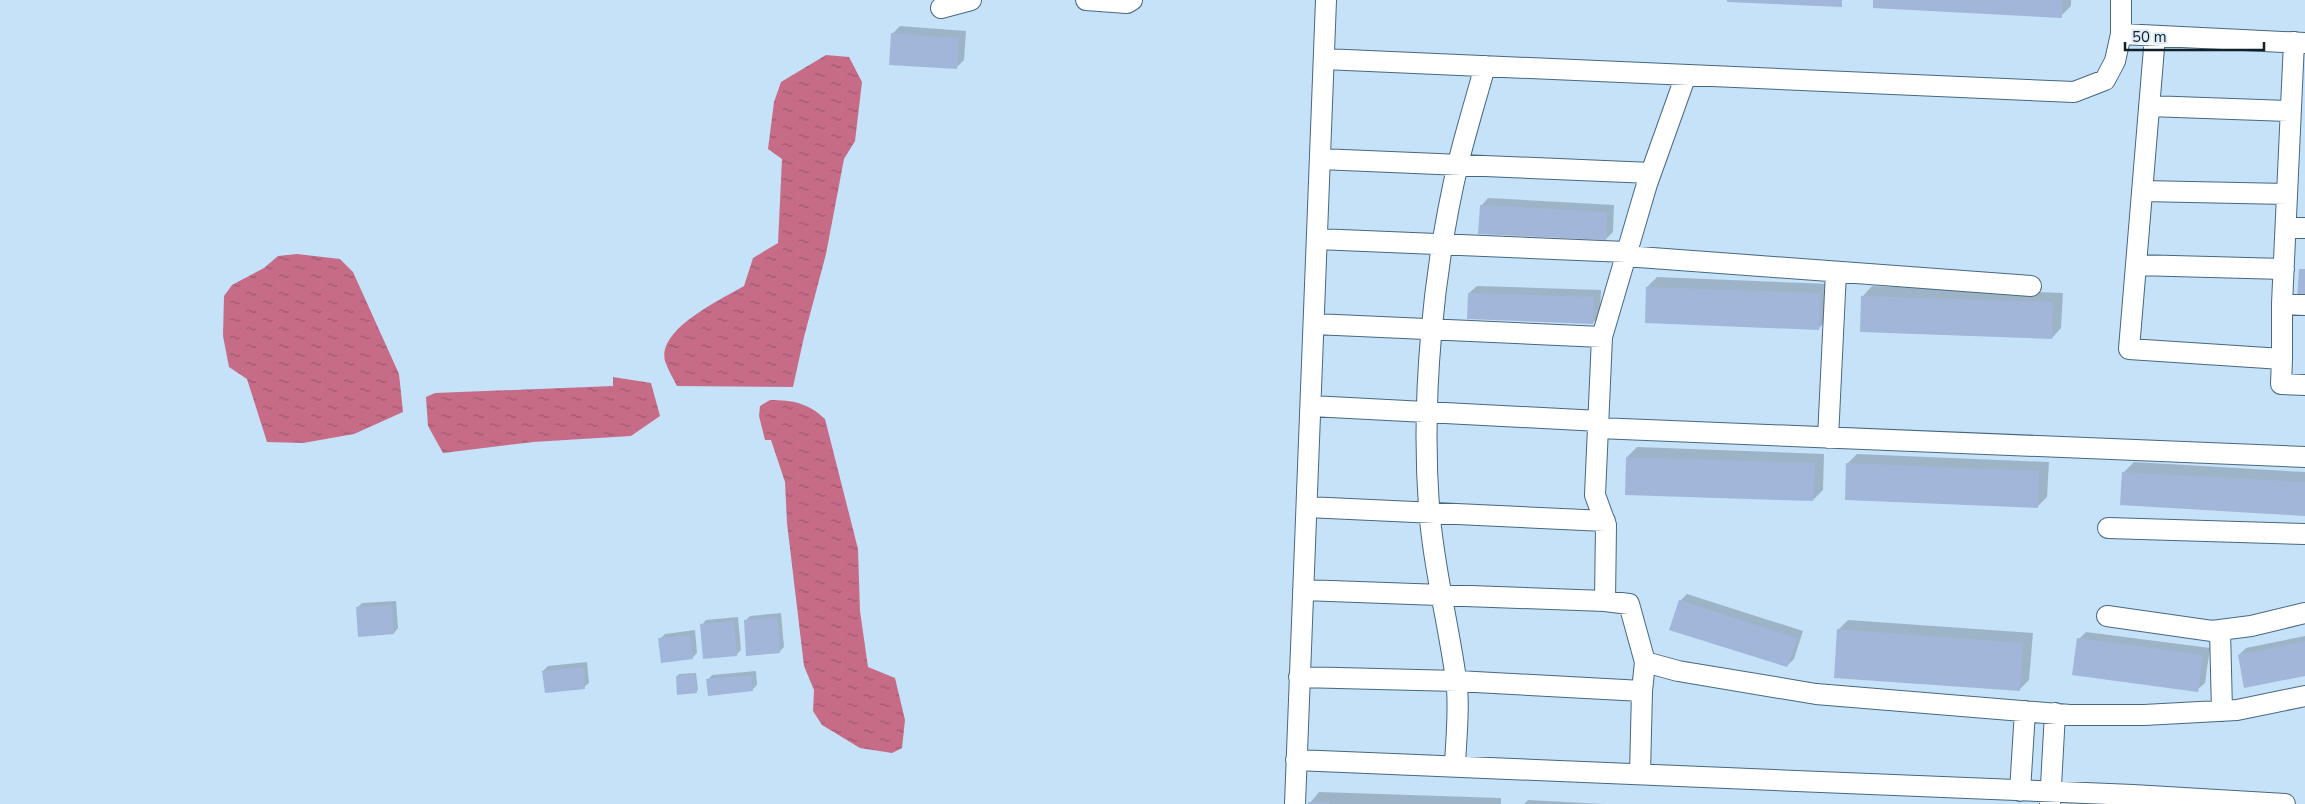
<svg xmlns="http://www.w3.org/2000/svg" width="2305" height="804" font-family="'Nunito Sans',sans-serif">
  <style>
    .water { fill: url(#water-ripples) }
    .shadow { fill: #0003 }
    .building { fill: #a2b6d9 }
    .lines { fill: none; stroke-linecap: round; stroke-linejoin: round }
    .minor-casing { stroke: #476881; stroke-width: 22 }
    .minor { stroke: #fff; stroke-width: 20 }
  </style>
  <defs>
    <pattern id="water-ripples" width="26" height="14" patternUnits="userSpaceOnUse" patternTransform="scale(1.25)"><rect width="26" height="14" fill="#c66c87"/><path d="M2 4q2-2 4 0t4 0M15 11q2-2 4 0t4 0" fill="none" stroke="#9f586f"/></pattern>
  </defs>
  <rect width="100%" height="100%" fill="#c5e2f9"/>
  <path class="water" d="M 826,55 L 849,57 L 862,82 L 855,141 L 844,159 L 826,254 L 804,337 L 793,387 L 677,386 C 673,378 668,370 665,361 C 657,329 722,299 744,286 L 753,258 L 778,243 L 782,159 L 768,149 L 774,102 L 781,82 Z
    M 297,254 L 340,259 L 353,272 L 399,374 L 403,412 L 354,434 L 303,443 L 267,442 L 247,379 L 229,367 L 223,336 L 224,296 L 232,285 L 264,268 L 278,256 Z
    M 613,377 L 651,383 L 660,416 L 631,436 L 533,442 L 443,453 L 428,426 L 426,397 L 435,393 L 613,386 Z
    M 770,400 C 793,400 808,403 825,419 L 858,549 L 860,611 L 868,667 L 895,678 L 905,720 L 902,748 L 892,753 L 860,748 L 822,725 L 813,711 L 814,690 L 804,666 L 787,523 L 785,482 L 771,440 L 765,440 L 759,416 L 760,406 Z"/>
  <path class="shadow" d="M 1874,0 L 2071,0 L 2071,6 L 2061,16 Z
    M 900,26 L 966,31 L 964,60 L 956,68 L 892,34 Z
    M 1488,198 L 1614,205 L 1613,232 L 1606,239 L 1481,206 Z
    M 1657,277 L 1829,284 L 1828,319 L 1818,329 L 1647,287 Z
    M 1477,286 L 1601,290 L 1600,315 L 1593,323 L 1469,293 Z
    M 1872,286 L 2063,293 L 2061,328 L 2052,338 L 1861,331 L 1863,296 Z
    M 1637,447 L 1824,454 L 1823,490 L 1813,500 L 1627,457 Z
    M 1857,454 L 2049,462 L 2047,497 L 2037,507 L 1847,464 Z
    M 2134,462 L 2305,472 L 2305,515 L 2122,504 L 2124,472 Z
    M 1687,594 L 1803,631 L 1794,659 L 1787,666 L 1680,601 Z
    M 396,601 L 398,628 L 394,633 L 357,608 L 362,603 Z
    M 781,613 L 784,647 L 779,652 L 745,621 L 750,616 Z
    M 738,617 L 741,650 L 736,655 L 702,625 L 706,620 Z
    M 1848,620 L 2033,633 L 2029,680 L 2019,690 L 1838,630 Z
    M 695,630 L 697,653 L 692,658 L 660,639 L 665,634 Z
    M 2086,632 L 2210,648 L 2205,683 L 2197,690 L 2079,639 Z
    M 2305,636 L 2305,675 L 2239,655 L 2246,648 Z
    M 587,662 L 589,683 L 584,687 L 543,671 L 548,666 Z
    M 756,671 L 757,685 L 752,690 L 708,680 L 712,675 Z
    M 696,673 L 698,690 L 696,692 L 677,677 L 679,674 Z
    M 1319,792 L 1501,798 L 1501,804 L 1309,804 Z
    M 1528,800 L 1604,804 L 1524,804 Z"/>
  <path class="building" d="M 1727,0 L 1842,0 L 1842,7 L 1727,2 Z
    M 1873,0 L 2062,0 L 2062,18 L 1873,8 Z
    M 891,33 L 959,38 L 957,69 L 889,65 Z
    M 1480,205 L 1607,212 L 1606,240 L 1478,234 Z
    M 2299,269 L 2305,269 L 2305,299 L 2297,299 Z
    M 1646,287 L 1820,293 L 1819,330 L 1645,323 Z
    M 1468,293 L 1594,297 L 1593,324 L 1467,319 Z
    M 1861,296 L 2053,302 L 2052,339 L 1860,332 Z
    M 1626,457 L 1815,463 L 1813,501 L 1625,495 Z
    M 1846,463 L 2039,471 L 2038,508 L 1845,500 Z
    M 2122,472 L 2305,482 L 2305,516 L 2120,505 Z
    M 1679,600 L 1797,638 L 1787,667 L 1669,630 Z
    M 392,605 L 394,634 L 358,637 L 356,607 Z
    M 777,618 L 780,653 L 746,656 L 744,620 Z
    M 734,621 L 737,656 L 703,659 L 700,624 Z
    M 1837,629 L 2023,643 L 2020,691 L 1834,678 Z
    M 690,635 L 693,659 L 661,663 L 658,638 Z
    M 2077,638 L 2203,655 L 2198,692 L 2072,675 Z
    M 2305,641 L 2305,676 L 2244,688 L 2238,655 Z
    M 583,667 L 585,689 L 545,693 L 542,671 Z
    M 695,674 L 697,693 L 677,695 L 676,676 Z
    M 751,675 L 753,691 L 708,696 L 706,679 Z
    M 1308,802 L 1329,802 L 1329,804 L 1308,804 Z"/>
  <g class="lines">
    <defs>
      <path id="minor" d="M 1086,0 L 1127,3 L 1132,0
        M 941,8 L 971,0
        M 2121,34 L 2121,0
        M 2155,36 L 2129,349 L 2282,359 L 2281,384 L 2305,385
        M 1324,59 L 2074,92 L 2105,80 L 2115,61 L 2121,34 L 2305,43
        M 2149,106 L 2291,111
        M 1320,159 L 1651,173
        M 2142,191 L 2287,194
        M 2286,228 L 2305,228
        M 1317,239 L 1626,252
        M 1625,256 L 2031,286
        M 2136,265 L 2284,269
        M 2282,304 L 2305,305
        M 1314,324 L 1602,337
        M 2282,359 L 2282,304 L 2294,42
        M 1311,406 L 1599,421
        M 1598,428 L 2305,457
        M 1828,438 L 1836,272
        M 1307,507 L 1605,521
        M 2108,528 L 2305,534
        M 1303,590 L 1605,601
        M 2107,616 L 2212,631 L 2251,626 L 2305,613
        M 2220,630 L 2222,711
        M 1645,662 L 1678,671 L 1816,694 L 2070,715 L 2144,715 L 2237,710 L 2305,696
        M 1299,677 L 1457,681 L 1642,691
        M 1296,760 L 2133,795 L 2285,804
        M 1455,766 C 1456,738 1460,705 1456,679 C 1448,621 1433,565 1429,507 C 1421,398 1433,271 1458,164 C 1466,131 1476,99 1485,66
        M 1640,774 L 1642,691 L 1645,662 L 1629,604 L 1605,601 L 1606,525 L 1595,495 L 1602,337 L 1647,184 L 1686,75
        M 2020,791 L 2025,711
        M 1295,804 L 1326,0
        M 2050,804 L 2055,713"/>
    </defs>
    <use href="#minor" class="minor-casing"/>
    <use href="#minor" class="minor"/>
  </g>
  <path d="M2125 42v8h139v-8" fill="none" stroke="#12202a" stroke-width="2.5"/>
  <text x="2132" y="42" font-size="15" fill="#12202a" stroke="#dfedf9" stroke-width="4" paint-order="stroke">50 m</text>
</svg>
